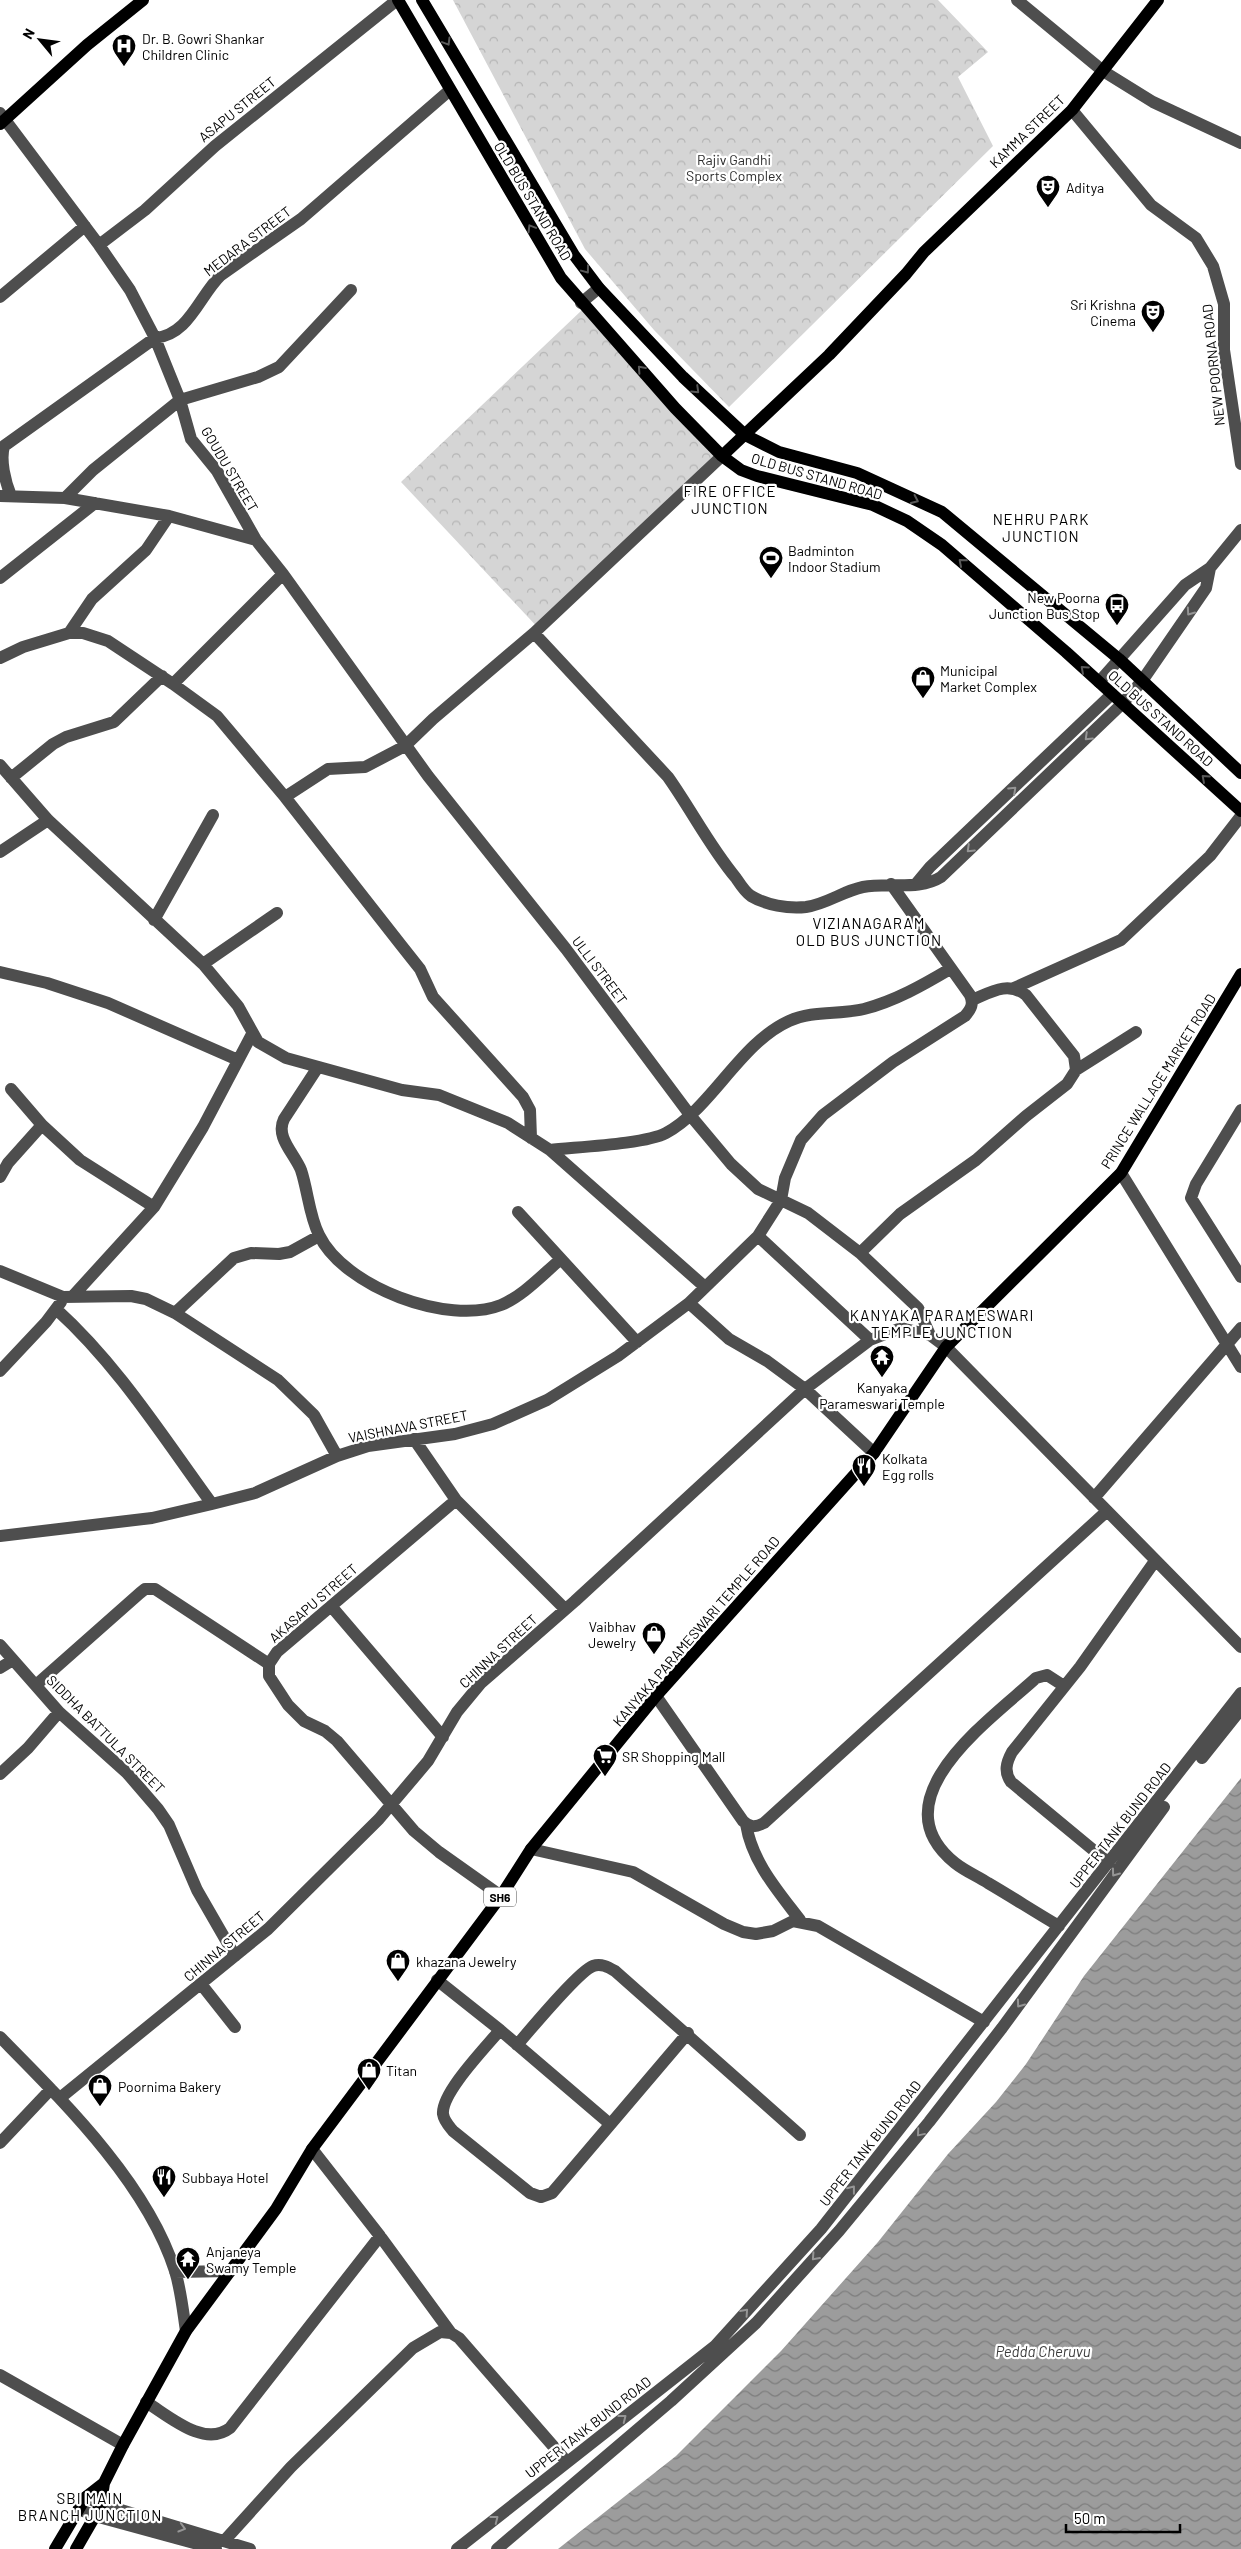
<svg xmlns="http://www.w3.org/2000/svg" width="1241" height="2549" font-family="Barlow,sans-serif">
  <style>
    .forest { fill: url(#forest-crowns) }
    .water { fill: url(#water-waves) }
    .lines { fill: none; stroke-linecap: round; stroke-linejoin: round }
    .minor { stroke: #4e4e4e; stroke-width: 12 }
    .major { stroke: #000; stroke-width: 12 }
    .oneway { stroke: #595959 }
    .oneway2 { stroke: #959595 }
    .labels { text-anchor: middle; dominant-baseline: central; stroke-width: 4.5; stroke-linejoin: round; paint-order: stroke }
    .shield { fill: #fff; stroke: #4c4c4c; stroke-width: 1 }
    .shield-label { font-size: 12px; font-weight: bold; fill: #000 }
    .poi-label { font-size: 14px; fill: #000; stroke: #fff; text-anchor: start }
    .street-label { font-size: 14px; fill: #000; stroke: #fff }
    .park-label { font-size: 14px; fill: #2c2c2c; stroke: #fff }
    .neighbourhood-label { font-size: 15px; letter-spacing: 1px; fill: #000; stroke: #fff }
    .water-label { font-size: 15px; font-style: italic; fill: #3d3d3d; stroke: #fff }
  </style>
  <defs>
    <pattern id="forest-crowns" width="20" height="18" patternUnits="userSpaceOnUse" patternTransform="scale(1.25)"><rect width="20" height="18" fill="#d5d5d5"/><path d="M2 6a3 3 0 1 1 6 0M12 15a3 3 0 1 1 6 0" fill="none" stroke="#b5b5b5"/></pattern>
    <pattern id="water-waves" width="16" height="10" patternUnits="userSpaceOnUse" patternTransform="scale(1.25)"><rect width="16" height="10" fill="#9c9c9c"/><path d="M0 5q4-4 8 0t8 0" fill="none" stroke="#7d7d7d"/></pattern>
  </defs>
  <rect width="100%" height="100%" fill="#fff"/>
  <path class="forest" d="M 453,0 L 938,0 L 988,52 L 958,77 L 993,146 L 729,407 L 654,330 L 585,249 Z
    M 582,310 L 723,460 L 542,632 L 401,482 Z"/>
  <path class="water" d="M 1241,1778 L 1241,2549 L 558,2549 L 676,2456 L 781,2351 L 878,2242 L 948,2154 L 996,2102 L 1026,2064 L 1084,1976 Z"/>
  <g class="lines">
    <path class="minor" d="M 1017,0 L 1103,71 L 1153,102 L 1241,143
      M 1072,110 L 1151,205 L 1196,238 L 1213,266 L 1224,304 L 1224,350 L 1241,464
      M 0,113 L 99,245 L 130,290 L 155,338 L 180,400 L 191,439 L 217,471 L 256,540 L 283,574 L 428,776 L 566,949 L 690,1115 L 731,1164 L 758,1189 L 808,1213 L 860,1253 L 918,1308 L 930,1335
      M 99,245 L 145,210 L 215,146 L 397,0
      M 0,297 L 85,226
      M 581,303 L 599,288
      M 0,496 L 65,498 L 169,516 L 256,540
      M 11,496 C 5,481 0,460 4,446 L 155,338 C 189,335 199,296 221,275 L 301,219 L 450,90
      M 65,498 L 93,470 L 180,400 L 258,377 L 279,367 L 351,290
      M 0,578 L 95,503
      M 69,633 L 92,599 L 146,550 L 169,516
      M 534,633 L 668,777 C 692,811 710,847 736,878 C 740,884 745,892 751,896 C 766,905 788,909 806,907 C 827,904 843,891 863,887 C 889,882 919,891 941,877 L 1123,703 L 1142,681 L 1206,588 L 1210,568
      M 0,658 L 23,647 L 69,633 L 83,633 L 108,641 L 173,684 L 217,716 L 285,797 L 401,945 L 420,969 L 433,997 L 523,1097 L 530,1110 L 531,1138
      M 1099,682 L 1185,585 L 1210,568 L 1241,530
      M 173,684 L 283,574
      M 0,765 L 48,820 L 203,964 L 238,1006 L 258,1042 L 286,1058 L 402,1090 L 439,1095 L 508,1123 L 550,1150 L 705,1287
      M 11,778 L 53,744 L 66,737 L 114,722 L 162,676
      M 285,797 L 328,769 L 365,767 L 405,746 L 433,719 L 534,633 L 722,456
      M 0,852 L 48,820
      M 915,885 L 930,867 L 1112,694
      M 154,920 L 213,815
      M 203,964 L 277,913
      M 0,972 L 47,983 L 108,1003 L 238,1060
      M 1014,988 L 1121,940 L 1210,856 L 1241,816
      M 318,1067 L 284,1119 C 275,1137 294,1153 301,1170 C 308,1191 309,1215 319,1235 C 344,1287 448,1326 501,1305 C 523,1296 543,1274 561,1259
      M 1076,1070 L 1136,1032
      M 11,1089 L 42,1125 L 80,1160 L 154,1207
      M 1241,1110 L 1196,1184 L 1191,1198 L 1241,1277
      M 550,1150 C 576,1147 646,1144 666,1133 C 711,1109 740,1043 789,1021 C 813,1010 839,1015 864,1009 C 895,1001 923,985 950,969
      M 1121,1173 L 1241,1367
      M 0,1177 L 8,1163 L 42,1125
      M 518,1212 L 637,1342
      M 758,1236 L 870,1340
      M 860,1253 L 900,1214 L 976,1160 L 1026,1116 L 1067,1084 L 1076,1070 L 1074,1056 L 1026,995 C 1008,981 991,992 972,1000
      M 0,1271 L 63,1297 L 131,1296 L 146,1299 L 175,1313 L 278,1380 L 314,1415 L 337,1456
      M 72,1297 L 154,1207 L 203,1127 L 252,1034
      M 689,1303 L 729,1339 L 767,1361 L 805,1389 L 874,1453
      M 56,1309 C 118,1365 163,1437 212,1504
      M 175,1313 L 234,1258 L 251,1253 L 279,1254 L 290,1252 L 319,1236
      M 0,1371 L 46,1322 L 61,1302
      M 414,1439 L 456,1500 L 565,1609
      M 1094,1498 L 1241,1328
      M 456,1500 L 277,1652 L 269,1664 L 269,1676 L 288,1705 L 304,1721 L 325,1731 L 337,1741 L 414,1831 L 439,1852 L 501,1896
      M 0,1536 L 152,1518 L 212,1504 L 255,1493 L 337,1456 L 368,1446 L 455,1434 L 493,1424 L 547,1400 L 618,1356 L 689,1303 L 758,1236 L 781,1200 L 785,1178 L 801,1140 L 823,1115 L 893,1062 L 965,1016 C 971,1009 974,1004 970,995 L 891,884
      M 331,1606 L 443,1737
      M 0,1645 L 59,1712 L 127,1773 L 158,1809 L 169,1825 L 197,1890 L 235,1956
      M 0,1668 L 13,1660
      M 36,1685 L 140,1593 L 145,1589 L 155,1589 L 269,1664
      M 656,1696 L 743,1821 C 750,1828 756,1827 764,1823 L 1106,1512
      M 1202,1758 L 1241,1709
      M 0,1774 L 28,1748 L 59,1712
      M 746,1824 C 752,1862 778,1891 800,1920
      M 531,1849 L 633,1872 L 724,1924 L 743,1932 L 756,1934 L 773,1931 L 793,1921 L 818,1926 L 984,2022
      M 1109,1863 L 1011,1782 C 1004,1772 1006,1763 1012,1752 L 1080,1667 L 1155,1561
      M 1059,1926 C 1035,1912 1012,1897 988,1883 C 977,1876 965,1871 955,1863 C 876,1799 990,1720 1036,1678 L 1047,1675 L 1064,1686
      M 437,1980 L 500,2030 L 610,2124
      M 201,1984 L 235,2027
      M 500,2030 C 486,2047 441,2093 443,2114 C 444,2121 449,2126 453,2131 L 530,2193 L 541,2197 L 552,2193 L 688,2033
      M 0,2037 C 64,2102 147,2183 175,2271 C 181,2290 183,2312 186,2331
      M 517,2045 C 530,2030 579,1971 593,1966 C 601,1963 608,1967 615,1971 L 800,2135
      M 60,2098 L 268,1929 L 379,1819 L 428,1761 L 457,1712 L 481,1683 L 575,1601 L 805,1389 L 870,1340 L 901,1328 L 930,1335 L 946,1347 L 1241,1647
      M 0,2143 L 51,2089
      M 312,2149 L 380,2236 L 451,2333
      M 175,2272 L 230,2271
      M 0,2375 L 123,2445
      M 146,2402 C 169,2416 204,2448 230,2428 L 380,2236
      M 86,2497 L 101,2504 L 250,2549
      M 79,2509 L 95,2516 L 216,2549
      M 225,2540 L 291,2467 L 413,2348 L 440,2332 L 451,2333 L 459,2338 L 567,2462
      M 457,2549 L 715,2346 L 821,2229 L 1241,1693
      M 497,2549 L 671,2401 L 756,2323 L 839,2231 L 929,2122 L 1002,2028 L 1164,1807"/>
    <path class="major" d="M 398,0 L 561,278 L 675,408 L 722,456 L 741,470 L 757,476 L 873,505 L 907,521 L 942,545 L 1066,652 L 1241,811
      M 422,0 L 574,255 L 599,288 L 683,377 L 745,435 L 779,452 L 857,473 L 942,512 L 1119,659 L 1241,773
      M 0,124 L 87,45 L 143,0
      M 722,456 L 829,355 L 906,274 L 924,252 L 1072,110 L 1158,0
      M 55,2549 L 86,2497 L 104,2483
      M 76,2549 L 95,2516 L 101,2504 L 104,2483 L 123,2445 L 186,2331 L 276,2209 L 312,2149 L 501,1896 L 531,1849 L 656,1696 L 874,1453 L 946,1347 L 1121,1173 L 1241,974"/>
  </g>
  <defs><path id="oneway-chevron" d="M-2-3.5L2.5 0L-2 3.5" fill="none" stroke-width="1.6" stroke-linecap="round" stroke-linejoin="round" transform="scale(1.25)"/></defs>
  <g class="oneway">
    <use href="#oneway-chevron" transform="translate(447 42) rotate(59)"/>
    <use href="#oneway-chevron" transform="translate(531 228) rotate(-121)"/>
    <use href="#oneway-chevron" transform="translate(586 270) rotate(53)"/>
    <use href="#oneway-chevron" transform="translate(641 369) rotate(-132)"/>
    <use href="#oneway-chevron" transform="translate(696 390) rotate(44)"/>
    <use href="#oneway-chevron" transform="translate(915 500) rotate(25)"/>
    <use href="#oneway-chevron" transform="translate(962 562) rotate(-139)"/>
    <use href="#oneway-chevron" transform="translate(1084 669) rotate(-138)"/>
    <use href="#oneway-chevron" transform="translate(1205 778) rotate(-138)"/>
  </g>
  <g class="oneway2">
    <use href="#oneway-chevron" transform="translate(1190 612) rotate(125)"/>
    <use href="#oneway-chevron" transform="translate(1088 737) rotate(136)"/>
    <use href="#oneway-chevron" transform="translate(1013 790) rotate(-43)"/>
    <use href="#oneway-chevron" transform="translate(970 849) rotate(136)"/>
    <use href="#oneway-chevron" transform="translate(1115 1873) rotate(126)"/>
    <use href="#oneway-chevron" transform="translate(1020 2004) rotate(126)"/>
    <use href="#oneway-chevron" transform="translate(920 2133) rotate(130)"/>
    <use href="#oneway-chevron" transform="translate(852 2189) rotate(-52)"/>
    <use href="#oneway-chevron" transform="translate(815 2257) rotate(132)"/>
    <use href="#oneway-chevron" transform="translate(745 2312) rotate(-48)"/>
    <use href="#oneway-chevron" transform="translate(623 2418) rotate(-38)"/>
    <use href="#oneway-chevron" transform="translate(495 2519) rotate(-38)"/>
    <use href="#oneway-chevron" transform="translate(182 2528) rotate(16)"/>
  </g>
  <defs>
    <symbol id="hospital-pin" viewBox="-11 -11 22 30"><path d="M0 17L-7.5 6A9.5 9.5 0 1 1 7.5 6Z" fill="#000" stroke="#fff"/><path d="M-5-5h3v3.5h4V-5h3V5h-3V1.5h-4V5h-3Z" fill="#fff"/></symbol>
    <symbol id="theatre-pin" viewBox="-11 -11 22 30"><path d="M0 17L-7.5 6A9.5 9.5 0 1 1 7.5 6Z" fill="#000" stroke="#fff"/><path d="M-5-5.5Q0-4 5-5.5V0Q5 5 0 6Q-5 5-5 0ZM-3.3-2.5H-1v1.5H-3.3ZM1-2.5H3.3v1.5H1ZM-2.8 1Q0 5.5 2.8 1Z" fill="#fff"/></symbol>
    <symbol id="stadium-pin" viewBox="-11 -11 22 30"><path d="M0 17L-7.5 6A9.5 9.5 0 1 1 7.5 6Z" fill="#000" stroke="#fff"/><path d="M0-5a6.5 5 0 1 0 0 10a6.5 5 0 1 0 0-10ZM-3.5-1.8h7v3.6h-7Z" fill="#fff"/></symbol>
    <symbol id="bus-pin" viewBox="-11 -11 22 30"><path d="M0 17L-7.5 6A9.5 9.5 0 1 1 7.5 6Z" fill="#000" stroke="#fff"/><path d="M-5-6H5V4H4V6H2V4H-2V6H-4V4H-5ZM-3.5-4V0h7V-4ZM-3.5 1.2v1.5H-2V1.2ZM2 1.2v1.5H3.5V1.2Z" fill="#fff"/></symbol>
    <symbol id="shop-pin" viewBox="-11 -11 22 30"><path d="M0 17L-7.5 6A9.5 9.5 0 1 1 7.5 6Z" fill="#000" stroke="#fff"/><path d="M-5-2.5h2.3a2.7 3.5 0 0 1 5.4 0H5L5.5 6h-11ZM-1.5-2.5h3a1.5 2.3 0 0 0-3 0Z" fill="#fff"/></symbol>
    <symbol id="temple-pin" viewBox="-11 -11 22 30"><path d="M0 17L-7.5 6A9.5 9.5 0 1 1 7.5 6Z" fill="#000" stroke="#fff"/><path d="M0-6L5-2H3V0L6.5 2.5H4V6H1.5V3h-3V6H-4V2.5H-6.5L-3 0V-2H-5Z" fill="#fff"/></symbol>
    <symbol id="restaurant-pin" viewBox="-11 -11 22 30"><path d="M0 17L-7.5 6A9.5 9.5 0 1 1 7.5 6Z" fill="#000" stroke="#fff"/><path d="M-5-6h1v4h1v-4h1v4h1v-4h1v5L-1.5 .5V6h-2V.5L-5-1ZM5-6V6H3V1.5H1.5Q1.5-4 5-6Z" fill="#fff"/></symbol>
    <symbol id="supermarket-pin" viewBox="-11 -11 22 30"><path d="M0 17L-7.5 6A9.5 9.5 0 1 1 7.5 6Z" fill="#000" stroke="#fff"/><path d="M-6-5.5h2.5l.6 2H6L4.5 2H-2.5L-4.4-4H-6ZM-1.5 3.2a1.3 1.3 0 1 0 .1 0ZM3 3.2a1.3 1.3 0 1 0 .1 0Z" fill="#fff"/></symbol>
  </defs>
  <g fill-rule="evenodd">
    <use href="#hospital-pin" x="110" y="32" width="28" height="38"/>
    <use href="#theatre-pin" x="1034" y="173" width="28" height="38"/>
    <use href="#theatre-pin" x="1139" y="298" width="28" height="38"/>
    <use href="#stadium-pin" x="757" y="544" width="28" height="38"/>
    <use href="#bus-pin" x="1103" y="591" width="28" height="38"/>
    <use href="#shop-pin" x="909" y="664" width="28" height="38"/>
    <use href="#temple-pin" x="868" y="1343" width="28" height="38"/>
    <use href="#restaurant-pin" x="850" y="1452" width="28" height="38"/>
    <use href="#shop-pin" x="640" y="1620" width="28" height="38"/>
    <use href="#supermarket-pin" x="591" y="1742" width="28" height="38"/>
    <use href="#shop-pin" x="384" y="1947" width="28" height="38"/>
    <use href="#shop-pin" x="355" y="2056" width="28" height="38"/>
    <use href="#shop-pin" x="86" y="2072" width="28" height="38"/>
    <use href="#restaurant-pin" x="150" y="2163" width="28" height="38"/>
    <use href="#temple-pin" x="174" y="2245" width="28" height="38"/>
  </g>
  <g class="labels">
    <rect class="shield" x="484" y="1887.5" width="32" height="19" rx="4"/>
    <g class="shield-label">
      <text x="500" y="1897">SH6</text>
    </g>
    <g class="poi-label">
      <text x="142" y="38">Dr. B. Gowri Shankar<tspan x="142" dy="16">Children Clinic</tspan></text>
      <text x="1066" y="187">Aditya</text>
      <text x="1136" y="304" text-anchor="end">Sri Krishna<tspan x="1136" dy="16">Cinema</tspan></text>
      <text x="788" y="550">Badminton<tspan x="788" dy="16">Indoor Stadium</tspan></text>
      <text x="1100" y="597" text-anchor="end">New Poorna<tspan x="1100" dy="16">Junction Bus Stop</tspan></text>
      <text x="940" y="670">Municipal<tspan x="940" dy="16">Market Complex</tspan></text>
      <text x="882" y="1387" text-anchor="middle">Kanyaka<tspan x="882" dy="16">Parameswari Temple</tspan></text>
      <text x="882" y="1458">Kolkata<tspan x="882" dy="16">Egg rolls</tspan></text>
      <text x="636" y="1626" text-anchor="end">Vaibhav<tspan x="636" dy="16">Jewelry</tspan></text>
      <text x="622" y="1756">SR Shopping Mall</text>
      <text x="416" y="1961">khazana Jewelry</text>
      <text x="386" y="2070">Titan</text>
      <text x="118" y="2086">Poornima Bakery</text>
      <text x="182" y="2177">Subbaya Hotel</text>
      <text x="206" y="2251">Anjaneya<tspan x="206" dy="16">Swamy Temple</tspan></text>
    </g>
    <g class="street-label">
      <text transform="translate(237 109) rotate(-39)">ASAPU STREET</text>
      <text transform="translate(1027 131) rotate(-44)">KAMMA STREET</text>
      <text transform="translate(533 201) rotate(59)">OLD BUS STAND ROAD</text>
      <text transform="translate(247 241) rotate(-37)">MEDARA STREET</text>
      <text transform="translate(1213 365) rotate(-96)">NEW POORNA ROAD</text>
      <text transform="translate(230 469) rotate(59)">GOUDU STREET</text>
      <text transform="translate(817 476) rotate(16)">OLD BUS STAND ROAD</text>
      <text transform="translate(1161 718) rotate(42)">OLD BUS STAND ROAD</text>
      <text transform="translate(600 970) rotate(53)">ULLI STREET</text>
      <text transform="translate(1158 1081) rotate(-58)">PRINCE WALLACE MARKET ROAD</text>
      <text transform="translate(408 1426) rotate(-11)">VAISHNAVA STREET</text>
      <text transform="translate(313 1603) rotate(-41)">AKASAPU STREET</text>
      <text transform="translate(696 1631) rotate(-49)">KANYAKA PARAMESWARI TEMPLE ROAD</text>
      <text transform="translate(498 1651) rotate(-43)">CHINNA STREET</text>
      <text transform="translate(106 1734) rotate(45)">SIDDHA BATTULA STREET</text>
      <text transform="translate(1120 1825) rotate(-52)">UPPER TANK BUND ROAD</text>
      <text transform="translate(224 1946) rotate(-40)">CHINNA STREET</text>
      <text transform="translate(870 2143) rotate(-52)">UPPER TANK BUND ROAD</text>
      <text transform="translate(588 2427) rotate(-38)">UPPER TANK BUND ROAD</text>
    </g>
    <g class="park-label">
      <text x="734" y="159">Rajiv Gandhi<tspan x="734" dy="16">Sports Complex</tspan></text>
    </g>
    <g class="neighbourhood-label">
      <text x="730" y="491">FIRE OFFICE<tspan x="730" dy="17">JUNCTION</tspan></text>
      <text x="1041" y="519">NEHRU PARK<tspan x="1041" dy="17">JUNCTION</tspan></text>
      <text x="869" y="923">VIZIANAGARAM<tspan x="869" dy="17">OLD BUS JUNCTION</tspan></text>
      <text x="942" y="1315">KANYAKA PARAMESWARI<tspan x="942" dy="17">TEMPLE JUNCTION</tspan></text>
      <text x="90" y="2498">SBI MAIN<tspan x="90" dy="17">BRANCH JUNCTION</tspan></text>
    </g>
    <g class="water-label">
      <text x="1043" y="2351">Pedda Cheruvu</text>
    </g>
  </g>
  <g transform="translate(40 40) rotate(299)" stroke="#ffffff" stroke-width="4" paint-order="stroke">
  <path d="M0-4L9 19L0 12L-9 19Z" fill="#000000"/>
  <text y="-8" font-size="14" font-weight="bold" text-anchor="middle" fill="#000000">N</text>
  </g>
  <path d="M1066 2524v8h114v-8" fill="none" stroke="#000000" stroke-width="2.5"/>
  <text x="1074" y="2524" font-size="15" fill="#000000" stroke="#ffffff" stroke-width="4" paint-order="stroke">50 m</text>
</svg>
